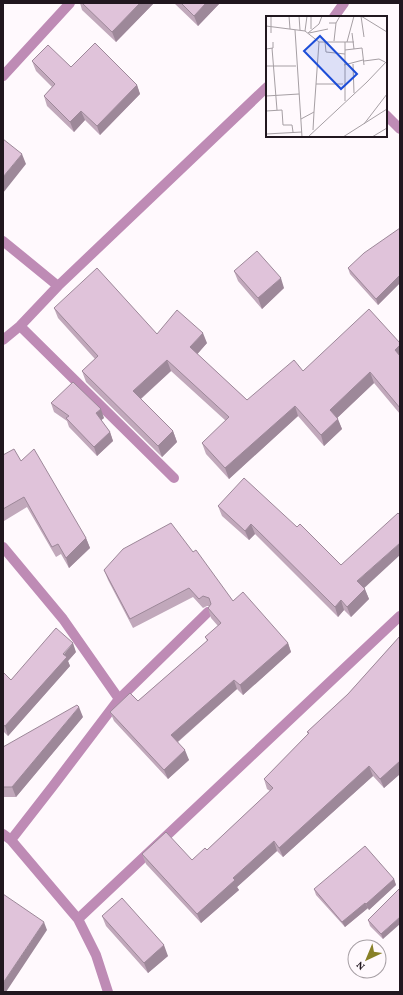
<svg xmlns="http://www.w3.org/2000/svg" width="403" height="995" font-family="'Crimson Pro',serif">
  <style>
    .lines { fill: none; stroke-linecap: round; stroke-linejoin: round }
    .minor { stroke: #be8bb5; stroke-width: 10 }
    .wall { fill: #c1a8bb }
    .shaded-wall { fill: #9d8899 }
    .building { fill: #e0c3da; stroke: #9d8899 }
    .inset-road { fill: none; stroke: #a69fa4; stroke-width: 1 }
    .view { fill: #1d4ed8; fill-opacity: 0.15; stroke: #1d4ed8; stroke-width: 2 }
    .inset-edge { fill: none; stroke: #21171f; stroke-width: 2 }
  </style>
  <rect width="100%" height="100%" fill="#fff9fd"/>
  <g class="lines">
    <path class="minor" d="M 334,17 L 344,3
      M 3,76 L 70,3
      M 386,115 L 400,129
      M 3,241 L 58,286
      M 20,326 L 174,478
      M 3,340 L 20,326 L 58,286 L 267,87
      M 3,547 L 63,619 L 119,699 L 53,786 L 11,840
      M 119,699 L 208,612
      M 3,834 L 11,840 L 78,919 L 96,955 L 108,992
      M 78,919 L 400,616"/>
  </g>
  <path class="wall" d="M 80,3 L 154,3 L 116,42 L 82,10 Z
    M 174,3 L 220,3 L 198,26 Z
    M 32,61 L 71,67 L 137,85 L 140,94 L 100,135 L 85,120 L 74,132 L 47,106 L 44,96 L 52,87 L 36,71 Z
    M 400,228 L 400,283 L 378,305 L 350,274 L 348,268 Z
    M 234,271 L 284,288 L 262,309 L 238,281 Z
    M 54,308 L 157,334 L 207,343 L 197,354 L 247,400 L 303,371 L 400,343 L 400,414 L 374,383 L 337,418 L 342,429 L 324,446 L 298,416 L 229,479 L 206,454 L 202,443 L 226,421 L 171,371 L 141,399 L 173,431 L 177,442 L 162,457 L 86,382 L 82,371 L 95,359 L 58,318 Z
    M 51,403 L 104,418 L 101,420 L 110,432 L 113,441 L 97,456 L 69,427 L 67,421 L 54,412 Z
    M 3,455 L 21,461 L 86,538 L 90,548 L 69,568 L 61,554 L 56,557 L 27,507 L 4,521 Z
    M 218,506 L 297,527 L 364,588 L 369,599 L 351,617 L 344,610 L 338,617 L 255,534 L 249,540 L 222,516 Z
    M 193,552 L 233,601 L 288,643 L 291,652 L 243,695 L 237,689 L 178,742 L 189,760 L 168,779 L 114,721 L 110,712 L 138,701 L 207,641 L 205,637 L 218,626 L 211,618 L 208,608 L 209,606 L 207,606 L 203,608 L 193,597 L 133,628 L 108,580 L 104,570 Z
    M 400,636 L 400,774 L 384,788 L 373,776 L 283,857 L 277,851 L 237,887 L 239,890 L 201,923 L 146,864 L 142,854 L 192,860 L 207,850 L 270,791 L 267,789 L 264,779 L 308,734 L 307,732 L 348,694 Z
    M 76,652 L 68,661 L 70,666 L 8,736 L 3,731 L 3,672 L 11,680 Z
    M 83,717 L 16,797 L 4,797 L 3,794 L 3,747 Z
    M 394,879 L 396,885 L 369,910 L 368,908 L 345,927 L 316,895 L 314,889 Z
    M 400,888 L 383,939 L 370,926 L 368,920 Z
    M 102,916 L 168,956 L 148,973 L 106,926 Z"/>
  <path class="shaded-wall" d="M 140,3 L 154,3 L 116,42 L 112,32 Z
    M 206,3 L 220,3 L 198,26 L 194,16 Z
    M 137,85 L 140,94 L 100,135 L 97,126 Z
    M 81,111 L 85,120 L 74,132 L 70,122 Z
    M 22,154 L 26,164 L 3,193 L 3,177 Z
    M 400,275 L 400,283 L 378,305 L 376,299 Z
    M 281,278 L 284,288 L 262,309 L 258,298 Z
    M 203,333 L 207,343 L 194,358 L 190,347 Z
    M 400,345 L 400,359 L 395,350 Z
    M 167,360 L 171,371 L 137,402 L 133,391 Z
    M 370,372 L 374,383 L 334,421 L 330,410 Z
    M 295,406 L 298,416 L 229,479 L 225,468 Z
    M 101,409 L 104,418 L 99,422 L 96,413 Z
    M 338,419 L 342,429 L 324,446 L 321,435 Z
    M 173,431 L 177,442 L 162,457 L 158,446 Z
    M 110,432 L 113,441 L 97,456 L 94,447 Z
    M 251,524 L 255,534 L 249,540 L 245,531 Z
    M 86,538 L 90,548 L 69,568 L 66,558 Z
    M 400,543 L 400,555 L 361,591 L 357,581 Z
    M 365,589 L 369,599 L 351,617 L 347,607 Z
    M 341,600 L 344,610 L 338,617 L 335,607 Z
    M 73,643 L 76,652 L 68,661 L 70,666 L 8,736 L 5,726 Z
    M 288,643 L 291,652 L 243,695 L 240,685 Z
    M 234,680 L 237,689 L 175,744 L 171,735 Z
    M 79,707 L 83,717 L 16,797 L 12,787 Z
    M 185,750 L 189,760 L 168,779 L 164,770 Z
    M 400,761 L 400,774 L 384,788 L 380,779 Z
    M 369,766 L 373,776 L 283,857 L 279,848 Z
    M 274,841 L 277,851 L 237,887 L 239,890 L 201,923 L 197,914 L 233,878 Z
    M 394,879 L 396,885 L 369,910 L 366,904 Z
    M 365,903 L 368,908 L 345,927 L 342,922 Z
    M 400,917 L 400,924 L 383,939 L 381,934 Z
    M 44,922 L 47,930 L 6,992 L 3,992 L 3,983 Z
    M 164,945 L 168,956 L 148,973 L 144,963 Z"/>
  <path class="building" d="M 82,3 L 140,3 L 112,32 Z
    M 181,3 L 206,3 L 194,16 Z
    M 95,43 L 137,85 L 97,126 L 81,111 L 70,122 L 44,96 L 55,84 L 32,61 L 48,45 L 71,67 Z
    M 3,139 L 22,154 L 3,177 Z
    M 400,228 L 400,275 L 376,299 L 348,268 L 364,253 Z
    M 257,251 L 281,278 L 258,298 L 234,271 Z
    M 97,268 L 157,334 L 177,310 L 203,333 L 190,347 L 247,400 L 294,360 L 303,371 L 369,309 L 400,343 L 400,345 L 395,350 L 400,356 L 400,408 L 370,372 L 330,410 L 338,419 L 321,435 L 295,406 L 225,468 L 202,443 L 229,417 L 167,360 L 133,391 L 173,431 L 158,446 L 82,371 L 98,356 L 54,308 Z
    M 73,382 L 101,409 L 96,413 L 110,432 L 94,447 L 66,418 L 69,416 L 51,403 Z
    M 14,449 L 21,461 L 34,449 L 86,538 L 66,558 L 58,544 L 52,547 L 24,497 L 3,509 L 3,455 Z
    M 244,478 L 297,527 L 300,524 L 341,565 L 398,513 L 400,515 L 400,543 L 357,581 L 365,589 L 347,607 L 341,600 L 335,607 L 251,524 L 245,531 L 218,506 Z
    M 171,523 L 193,552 L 196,550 L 233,601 L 243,592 L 288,643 L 240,685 L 234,680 L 171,735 L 185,750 L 164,770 L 110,712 L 130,693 L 138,701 L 208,640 L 205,637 L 221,623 L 208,608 L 211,604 L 209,598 L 203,596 L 199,599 L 189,588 L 130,619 L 104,570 L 123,549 Z
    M 56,628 L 73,643 L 63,654 L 67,657 L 5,726 L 3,725 L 3,672 L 11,680 Z
    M 400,636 L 400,761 L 380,779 L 369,766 L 279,848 L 274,841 L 233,878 L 235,880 L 197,914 L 142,854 L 166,832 L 192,860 L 205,848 L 207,850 L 273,788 L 264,779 L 309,733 L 307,732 L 348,694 Z
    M 77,705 L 79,707 L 12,787 L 3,787 L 3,747 Z
    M 365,846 L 394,879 L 366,904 L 365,903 L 342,922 L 314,889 Z
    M 400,888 L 400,917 L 381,934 L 368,920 Z
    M 3,894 L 44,922 L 3,983 Z
    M 122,898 L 164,945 L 144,963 L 102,916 Z"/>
  <g transform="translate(266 16)">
    <rect width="121" height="121" fill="#fff9fd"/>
    <path class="inset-road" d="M 23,0 L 24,13M 33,0 L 34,14M 45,0 L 45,13M 95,0 L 121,16M 95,0 L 98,21M 63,7 L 70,7 L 74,0M 0,10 L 39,15 L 53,26 L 88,26M 29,14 L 36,121M 39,15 L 41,0M 5,17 L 5,0M 42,17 L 53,8 L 56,0M 43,17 L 62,13M 86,17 L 88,33M 68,25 L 70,7M 59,26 L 60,36 L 79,38M 79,26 L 79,85M 81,26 L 88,0M 6,32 L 11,94M 0,33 L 7,32 L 7,26M 79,34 L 96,32 L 98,49M 98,45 L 113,43 L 119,46M 87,48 L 88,77M 78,49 L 97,44M 0,50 L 30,50M 50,68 L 77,68M 0,80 L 33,78M 0,95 L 16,94 L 17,109 L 26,109 L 27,116M 35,103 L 48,96 L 53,26M 98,108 L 121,78M 47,114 L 48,96M 0,118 L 36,116M 42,121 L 101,66 L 121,45M 77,121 L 121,93M 106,121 L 121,112"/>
    <path class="view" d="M 54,20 L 91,58 L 75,73 L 38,35 Z"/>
    <rect width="121" height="121" class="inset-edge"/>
  </g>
  <rect width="403" height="995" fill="none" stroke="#21171f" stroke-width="8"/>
  <g transform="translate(367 959) rotate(224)"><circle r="19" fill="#fff9fd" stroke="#a69fa4"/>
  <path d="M0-3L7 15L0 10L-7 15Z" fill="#888027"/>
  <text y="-6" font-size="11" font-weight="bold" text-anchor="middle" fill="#21171f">N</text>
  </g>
</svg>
